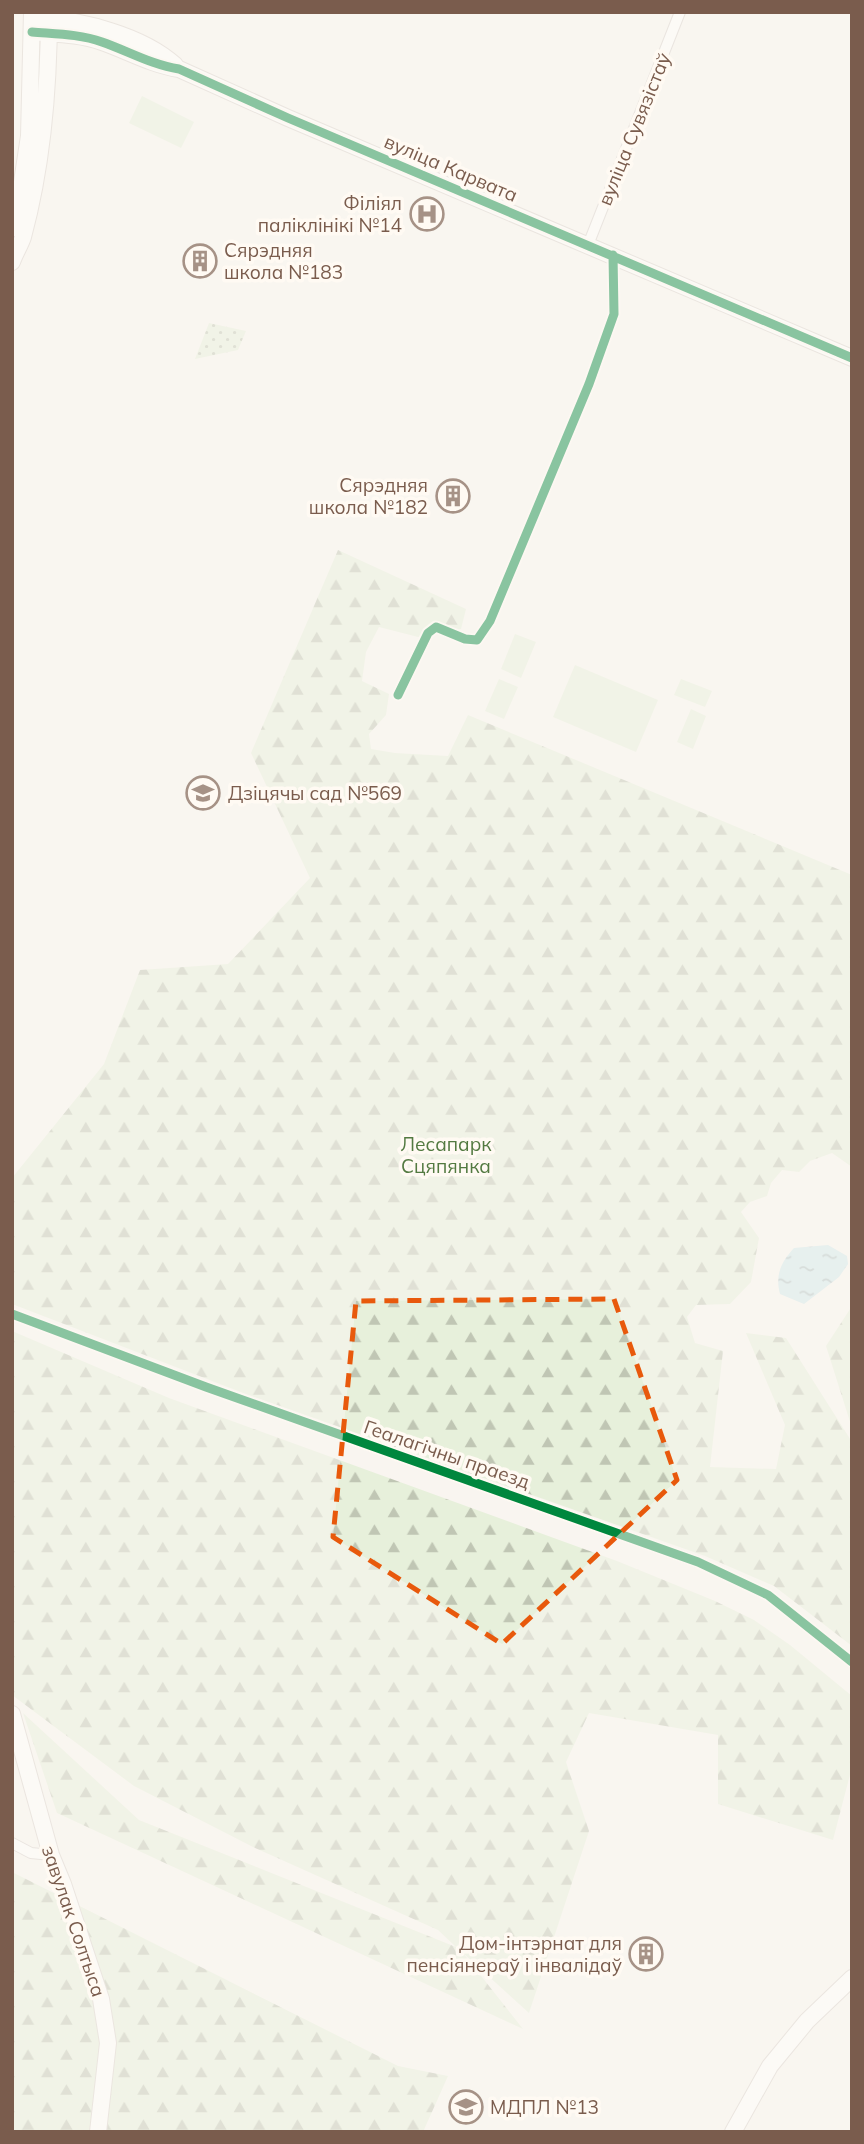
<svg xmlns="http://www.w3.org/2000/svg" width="864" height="2144" font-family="Mulish,sans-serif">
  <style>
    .grass { fill: #e7f0db }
    .forest { fill: url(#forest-firs) }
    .park { fill: url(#park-dots) }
    .water { fill: url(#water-ripples) }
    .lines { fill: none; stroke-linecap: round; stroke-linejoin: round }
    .street-casing { stroke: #d7d1cb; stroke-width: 12 }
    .secondary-casing { stroke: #d9d2cb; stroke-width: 18 }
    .street { stroke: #fefefd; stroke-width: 10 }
    .secondary { stroke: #fefefd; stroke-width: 16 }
    .cycleway-casing { stroke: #fffaf3; stroke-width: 13 }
    .cycleway { stroke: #00873e; stroke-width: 9 }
    .marked { fill: none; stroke: #e8590c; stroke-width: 5; stroke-dasharray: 14 9; stroke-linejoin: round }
    .labels { text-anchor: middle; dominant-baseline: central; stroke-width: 7; stroke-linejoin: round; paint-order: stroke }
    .street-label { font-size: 19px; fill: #7a5c4d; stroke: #fffaf3 }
    .poi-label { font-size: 19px; fill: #7a5c4d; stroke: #fffaf3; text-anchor: end }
    .park-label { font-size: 19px; fill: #537a41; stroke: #fffaf3 }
  </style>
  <defs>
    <pattern id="forest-firs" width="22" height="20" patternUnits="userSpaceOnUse" patternTransform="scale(1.75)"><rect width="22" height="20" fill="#e7f0db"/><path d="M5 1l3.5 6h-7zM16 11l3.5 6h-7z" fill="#c0c6b4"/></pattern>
    <pattern id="park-dots" width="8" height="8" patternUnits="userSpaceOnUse" patternTransform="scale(1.75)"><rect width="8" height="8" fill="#e7f0db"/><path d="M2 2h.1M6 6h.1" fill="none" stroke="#c0c6b4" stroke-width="1.8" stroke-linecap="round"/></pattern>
    <pattern id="water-ripples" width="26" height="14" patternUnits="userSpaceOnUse" patternTransform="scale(1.75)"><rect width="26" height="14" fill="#d0e8ea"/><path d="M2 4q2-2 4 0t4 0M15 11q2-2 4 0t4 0" fill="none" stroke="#aebfc0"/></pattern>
  </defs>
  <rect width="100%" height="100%" fill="#f9f5f0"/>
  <path class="grass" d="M 142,96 L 194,122 L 181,148 L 129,123 Z
    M 515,634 L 536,642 L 521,678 L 501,669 Z
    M 575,665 L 658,700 L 636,752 L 553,717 Z
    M 499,679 L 518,687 L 504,719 L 485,711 Z
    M 681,679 L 712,691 L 705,707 L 674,695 Z
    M 691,709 L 706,716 L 693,749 L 677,742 Z"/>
  <path class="forest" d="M 338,550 L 466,609 L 461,629 L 418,637 L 379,627 L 366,652 L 362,681 L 389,694 L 386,715 L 369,734 L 371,749 L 395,753 L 448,756 L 468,715 L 852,875 L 852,1167 L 832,1153 L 810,1161 L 799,1172 L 782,1170 L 771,1183 L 767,1196 L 750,1202 L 741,1212 L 759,1238 L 751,1282 L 730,1304 L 696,1305 L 687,1317 L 695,1343 L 723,1351 L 710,1467 L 776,1469 L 785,1425 L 746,1333 L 786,1338 L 852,1442 L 852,1646 L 774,1586 L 705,1556 L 246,1394 L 12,1304 L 12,1178 L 104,1064 L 140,970 L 228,964 L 310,878 L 251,753 Z
    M 852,1306 L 852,1428 L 826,1346 Z
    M 12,1331 L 169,1398 L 617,1561 L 715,1601 L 754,1620 L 790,1645 L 852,1696 L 852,1767 L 833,1840 L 718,1804 L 718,1735 L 589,1713 L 566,1762 L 589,1831 L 529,2013 L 463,1953 L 523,2029 L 57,1813 L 23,1713 L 139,1820 L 456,1947 L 438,1930 L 253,1847 L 134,1786 L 12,1695 Z
    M 12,1872 L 398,2066 L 448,2076 L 423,2132 L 12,2132 Z"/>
  <path class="park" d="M 209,323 L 246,331 L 238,350 L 195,359 Z"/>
  <path class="water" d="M 828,1245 L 847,1256 L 848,1264 L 839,1277 L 804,1304 L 780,1294 C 775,1275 781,1262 794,1248 Z"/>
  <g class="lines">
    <defs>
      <path id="street" d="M 588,245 L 680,12
        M 398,695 L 428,633 L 436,627 L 465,639 L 477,640 L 490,621 L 589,384 L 614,314 L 613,255
        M 12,1314 L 206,1387 L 698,1562 L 768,1595 L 852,1662
        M 12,1843 L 31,1853 L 51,1855"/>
      <path id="secondary" d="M 40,17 C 83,21 142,35 175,65
        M 32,32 C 56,34 80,34 102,42 C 128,51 152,65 179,69 L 288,118 L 852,358
        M 15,228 L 29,136 L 32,12
        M 12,262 C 15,253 20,246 23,237 C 43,163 49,88 49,12
        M 12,1714 L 51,1855 L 63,1884 L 101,1999 L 108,2043 L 98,2132
        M 733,2132 L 770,2066 L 807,2021 L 852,1978"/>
    </defs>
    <use href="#street" class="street-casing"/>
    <use href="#secondary" class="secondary-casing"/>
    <use href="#street" class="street"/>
    <use href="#secondary" class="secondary"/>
    <defs>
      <path id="cycleway" d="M 32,32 C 56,34 80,34 102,42 C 128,51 152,65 179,69 L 288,118 L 852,358
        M 398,695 L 428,633 L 436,627 L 465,639 L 477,640 L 490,621 L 589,384 L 614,314 L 613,255
        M 12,1314 L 206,1387 L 698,1562 L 768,1595 L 852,1662"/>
    </defs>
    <use href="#cycleway" class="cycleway-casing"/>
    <use href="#cycleway" class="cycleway"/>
  </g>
  <path d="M0 0H864V2144H0ZM 614,1299 L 677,1480 L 502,1644 L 333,1537 L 356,1301 Z" fill="#f9f5f0" fill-opacity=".55" fill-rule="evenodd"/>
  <path class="marked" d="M 614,1299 L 677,1480 L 502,1644 L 333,1537 L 356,1301 Z"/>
  <defs>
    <symbol id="hospital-ring" viewBox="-11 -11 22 22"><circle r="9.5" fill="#fffaf3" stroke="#a69286" stroke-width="1.5"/><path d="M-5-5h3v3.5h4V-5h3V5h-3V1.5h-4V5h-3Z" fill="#a69286"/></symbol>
    <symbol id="building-ring" viewBox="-11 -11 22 22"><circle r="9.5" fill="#fffaf3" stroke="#a69286" stroke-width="1.5"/><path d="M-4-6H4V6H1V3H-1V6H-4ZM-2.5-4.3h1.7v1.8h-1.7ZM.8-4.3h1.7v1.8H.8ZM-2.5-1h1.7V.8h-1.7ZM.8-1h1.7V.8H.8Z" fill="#a69286"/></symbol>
    <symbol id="school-ring" viewBox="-11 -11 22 22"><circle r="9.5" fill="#fffaf3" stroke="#a69286" stroke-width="1.5"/><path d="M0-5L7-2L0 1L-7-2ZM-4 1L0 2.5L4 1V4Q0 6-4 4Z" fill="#a69286"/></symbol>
    <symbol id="university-ring" viewBox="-11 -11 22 22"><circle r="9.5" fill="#fffaf3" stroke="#a69286" stroke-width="1.5"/><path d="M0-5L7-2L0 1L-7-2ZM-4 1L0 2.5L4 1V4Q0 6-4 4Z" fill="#a69286"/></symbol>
  </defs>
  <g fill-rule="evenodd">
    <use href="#hospital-ring" x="408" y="195" width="38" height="38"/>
    <use href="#building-ring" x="181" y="242" width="38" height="38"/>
    <use href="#building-ring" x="434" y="477" width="38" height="38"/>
    <use href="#school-ring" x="184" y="774" width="38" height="38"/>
    <use href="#building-ring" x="627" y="1935" width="38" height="38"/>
    <use href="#university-ring" x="447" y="2088" width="38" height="38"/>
  </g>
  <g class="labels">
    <g class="street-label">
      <text transform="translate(634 129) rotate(-68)">вуліца Сувязістаў</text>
      <text transform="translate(451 168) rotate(23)">вуліца Карвата</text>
      <text transform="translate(447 1454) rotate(19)">Геалагічны праезд</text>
      <text transform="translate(74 1921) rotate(71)">завулак Солтыса</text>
    </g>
    <g class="poi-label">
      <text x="402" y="203">Філіял<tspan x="402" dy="22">паліклінікі №14</tspan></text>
      <text x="224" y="250" text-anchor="start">Сярэдняя<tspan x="224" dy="22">школа №183</tspan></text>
      <text x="428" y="485">Сярэдняя<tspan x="428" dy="22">школа №182</tspan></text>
      <text x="228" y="793" text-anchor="start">Дзіцячы сад №569</text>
      <text x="622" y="1943">Дом-інтэрнат для<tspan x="622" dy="22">пенсіянераў і інвалідаў</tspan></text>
      <text x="490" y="2107" text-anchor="start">МДПЛ №13</text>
    </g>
    <g class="park-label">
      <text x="446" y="1144">Лесапарк<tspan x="446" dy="22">Сцяпянка</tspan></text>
    </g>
  </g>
  <rect width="864" height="2144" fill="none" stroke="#7a5c4d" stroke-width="28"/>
</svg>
